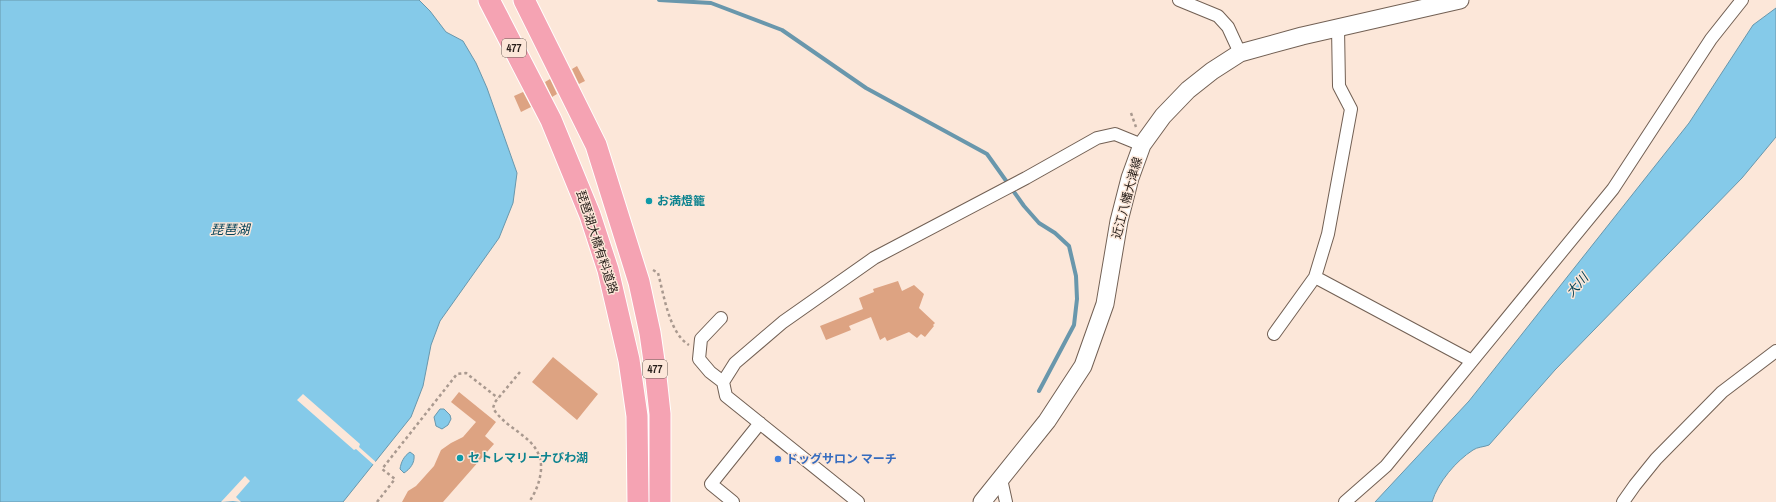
<svg xmlns="http://www.w3.org/2000/svg" width="1776" height="502" font-family="'Archivo Narrow','Noto Sans JP',sans-serif">
  <style>
    .water { fill: #85cae9; stroke: #6997ac }
    .pier { fill: #fce7d9 }
    .lines { fill: none; stroke-linecap: round; stroke-linejoin: round }
    .stream { stroke: #6997ac; stroke-width: 4 }
    .building { fill: #dda382 }
    .street-casing { stroke: #726054; stroke-width: 14 }
    .secondary-casing { stroke: #726054; stroke-width: 19 }
    .highway-casing { stroke: #fff; stroke-width: 23 }
    .path { stroke: #a9998f; stroke-width: 2.5; stroke-dasharray: 3 3; stroke-linecap: butt }
    .street { stroke: #fff; stroke-width: 12 }
    .secondary { stroke: #fff; stroke-width: 17 }
    .highway { stroke: #f5a3b3; stroke-width: 21 }
    .culture-dot { fill: #0f9aa8; stroke: #fce7d9; stroke-width: 1.5 }
    .shop-dot { fill: #3f7fe0; stroke: #fce7d9; stroke-width: 1.5 }
    .labels { text-anchor: middle; dominant-baseline: central; stroke-width: 3; stroke-linejoin: round; paint-order: stroke }
    .shield { fill: #fce7d9; stroke: #685c55; stroke-width: 1 }
    .shield-label { font-size: 11px; font-weight: bold; fill: #29211c }
    .street-label { font-size: 12px; fill: #29211c; stroke: #fce7d9 }
    .culture-label { font-size: 12px; font-weight: bold; fill: #0d838f; stroke: #fce7d9; text-anchor: start }
    .shop-label { font-size: 12px; font-weight: bold; fill: #366cbe; stroke: #fce7d9; text-anchor: start }
    .water-label { font-size: 13px; font-style: italic; fill: #064358; stroke: #fce7d9 }
  </style>
  <rect width="100%" height="100%" fill="#fce7d9"/>
  <path class="water" d="M 0,0 L 419,0 L 430,11 L 446,32 L 463,41 L 476,63 L 487,88 L 517,173 L 513,203 L 499,238 L 440,321 L 431,345 L 423,386 L 411,417 L 343,502 L 0,502 Z
    M 1776,8 L 1776,137 L 1742,178 L 1555,370 L 1489,445 C 1484,447 1477,447 1473,450 C 1456,461 1438,482 1432,502 L 1375,502 L 1469,401 L 1689,123 L 1753,25 Z
    M 440,409 L 444,409 L 450,415 L 451,419 L 448,425 L 442,429 L 436,426 L 434,417 Z
    M 410,452 L 414,455 C 415,463 410,469 404,473 L 400,469 C 401,462 404,456 410,452 Z"/>
  <path class="pier" d="M 303,394 L 360,444 L 359,447 L 377,463 L 375,466 L 356,449 L 354,450 L 297,400 Z
    M 245,476 L 250,481 L 236,497 L 241,502 L 233,501 L 221,502 Z"/>
  <g class="lines">
    <path class="stream" d="M 659,0 L 711,3 L 782,30 L 866,88 L 987,154 L 1024,206 L 1039,223 L 1055,233 L 1069,246 L 1076,276 L 1077,299 L 1074,325 L 1039,391"/>
  </g>
  <path class="building" d="M 577,66 L 585,81 L 579,84 L 572,69 Z
    M 550,79 L 557,94 L 552,97 L 545,82 Z
    M 523,92 L 531,107 L 521,112 L 514,96 Z
    M 898,281 L 902,291 L 914,285 L 924,294 L 919,308 L 935,323 L 933,325 L 934,326 L 925,337 L 921,334 L 917,338 L 909,332 L 887,341 L 885,337 L 880,340 L 871,317 L 849,326 L 851,330 L 826,340 L 820,326 L 863,309 L 859,298 L 874,292 L 873,289 Z
    M 553,357 L 598,394 L 577,420 L 532,382 Z
    M 459,392 L 496,422 L 485,436 L 494,444 L 443,502 L 402,502 L 408,491 L 416,486 L 434,466 L 441,450 L 451,443 L 463,437 L 476,422 L 451,402 Z"/>
  <g class="lines">
    <defs>
      <path id="street" d="M 1179,0 L 1218,16 L 1228,27 L 1240,53
        M 1315,277 L 1472,361
        M 721,318 L 701,339 L 699,359 L 710,372 L 723,382
        M 1274,334 L 1315,277 L 1328,234 L 1351,109 L 1339,86 L 1338,28
        M 1001,479 L 1006,502
        M 733,502 L 711,484 L 760,423
        M 858,502 L 726,396 L 723,382 L 735,363 L 783,322 L 874,258 L 1026,178 L 1097,138 L 1115,134 L 1142,145
        M 1345,502 L 1386,466 L 1613,189 L 1711,39 L 1742,0
        M 1623,502 L 1635,485 L 1656,459 L 1722,392 L 1776,351"/>
      <path id="secondary" d="M 982,502 L 1047,421 L 1083,366 L 1105,304 L 1119,221 L 1130,178 L 1142,145 L 1163,116 L 1188,90 L 1212,71 L 1240,53 L 1302,36 L 1460,0"/>
      <path id="highway" d="M 489,0 L 551,120 L 590,215 L 608,270 L 629,360 L 637,416 L 638,502
        M 524,0 L 596,145 L 639,282 L 650,333 L 655,368 L 660,414 L 660,502"/>
    </defs>
    <use href="#street" class="street-casing"/>
    <use href="#secondary" class="secondary-casing"/>
    <use href="#highway" class="highway-casing"/>
    <path class="path" d="M 1131,113 L 1136,127
      M 653,270 L 658,273 C 664,295 669,333 689,345
      M 520,372 L 495,402 L 493,408 C 507,432 543,437 541,470 C 540,481 536,492 529,502
      M 377,502 L 395,479 L 382,469 L 457,374 L 466,373 L 498,398"/>
    <use href="#street" class="street"/>
    <use href="#secondary" class="secondary"/>
    <use href="#highway" class="highway"/>
  </g>
  <g class="culture-dot">
    <circle cx="649" cy="201" r="4"/>
    <circle cx="460" cy="458" r="4"/>
  </g>
  <circle class="shop-dot" cx="778" cy="459" r="4"/>
  <g class="labels">
    <g class="shield">
      <rect x="502" y="39" width="24" height="18" rx="3"/>
      <rect x="643" y="360" width="24" height="18" rx="3"/>
    </g>
    <g class="shield-label">
      <text x="514" y="48">477</text>
      <text x="655" y="369">477</text>
    </g>
    <g class="street-label">
      <text transform="translate(1127 198) rotate(-75)">近江八幡大津線</text>
      <text transform="translate(597 242) rotate(72)">琵琶湖大橋有料道路</text>
    </g>
    <g class="culture-label">
      <text x="657" y="201">お満燈籠</text>
      <text x="468" y="458">セトレマリーナびわ湖</text>
    </g>
    <g class="shop-label">
      <text x="786" y="459">ドッグサロン マーチ</text>
    </g>
    <g class="water-label">
      <text x="230" y="229">琵琶湖</text>
      <text transform="translate(1577 285) rotate(-48)">大川</text>
    </g>
  </g>
</svg>
